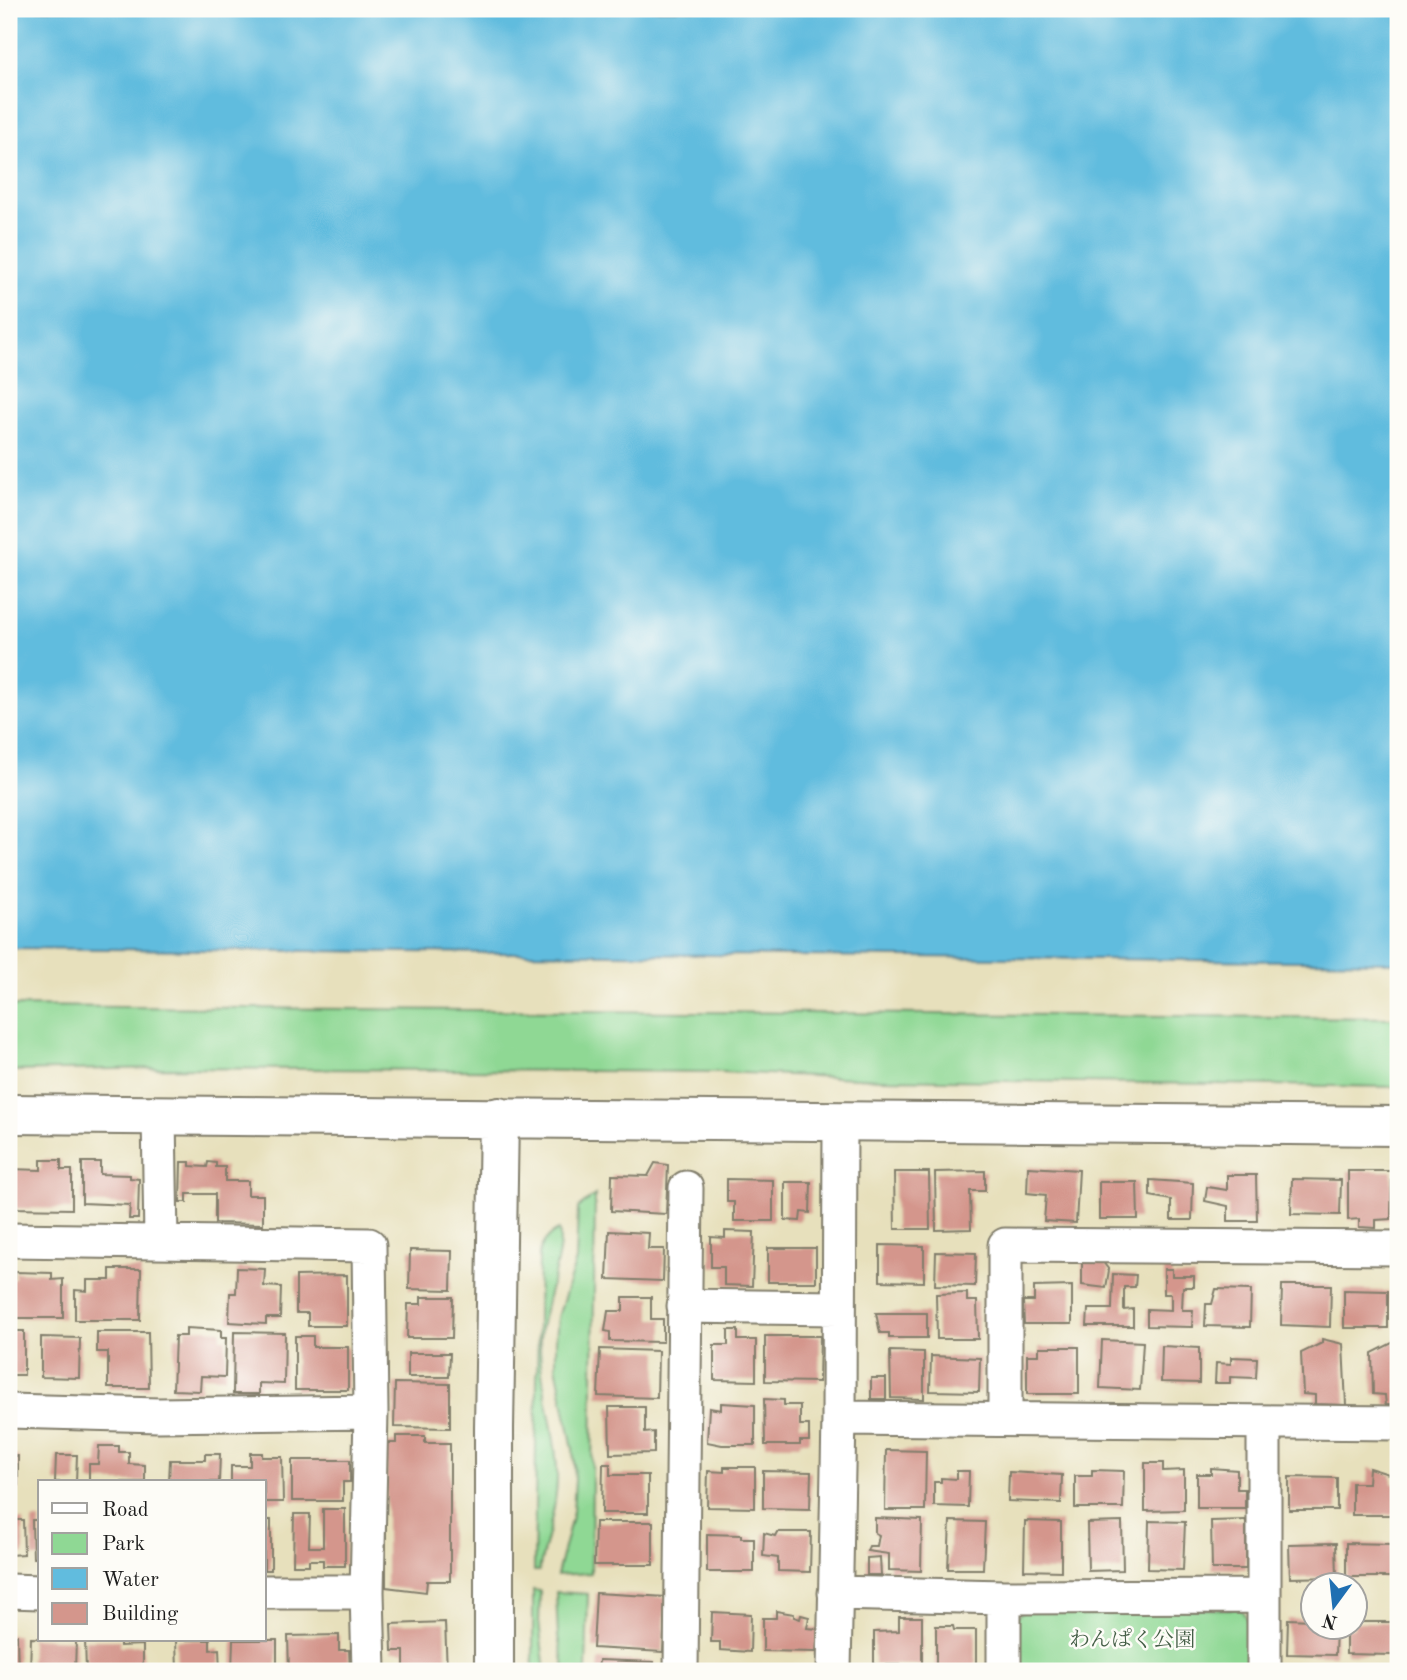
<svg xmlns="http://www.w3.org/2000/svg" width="1407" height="1680" font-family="'Old Standard TT','Noto Serif JP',serif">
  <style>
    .green { fill: #8fd894; stroke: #567a58; stroke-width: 2 }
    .water { fill: #61bcde; stroke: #3e6c7d; stroke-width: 2 }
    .building { fill: #d4968c }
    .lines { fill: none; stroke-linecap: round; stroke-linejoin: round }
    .street-casing { stroke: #827e6c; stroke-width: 37 }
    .secondary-casing { stroke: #827e6c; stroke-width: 42 }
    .street { stroke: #fff; stroke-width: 33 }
    .secondary { stroke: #fff; stroke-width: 38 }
    .labels { text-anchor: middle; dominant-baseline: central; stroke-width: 5; stroke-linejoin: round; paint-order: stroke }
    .park-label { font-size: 21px; fill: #445e46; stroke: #fdfcf7 }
  </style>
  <rect width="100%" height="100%" fill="#fdfcf7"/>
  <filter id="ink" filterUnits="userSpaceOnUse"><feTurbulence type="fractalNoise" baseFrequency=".0143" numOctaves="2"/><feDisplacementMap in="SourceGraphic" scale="14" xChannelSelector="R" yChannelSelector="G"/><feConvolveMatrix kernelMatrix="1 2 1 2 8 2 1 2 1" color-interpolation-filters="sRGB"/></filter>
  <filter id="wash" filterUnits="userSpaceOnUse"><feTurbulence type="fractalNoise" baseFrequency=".00686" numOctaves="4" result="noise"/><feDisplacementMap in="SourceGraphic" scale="28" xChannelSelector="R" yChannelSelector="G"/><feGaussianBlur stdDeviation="1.57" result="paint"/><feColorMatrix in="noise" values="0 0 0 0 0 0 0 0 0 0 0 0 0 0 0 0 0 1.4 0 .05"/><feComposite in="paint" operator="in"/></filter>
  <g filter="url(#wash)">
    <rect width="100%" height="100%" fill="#e7e0bc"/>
    <path class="green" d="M 9,1006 L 1398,1018 L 1398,1087 L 881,1079 L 721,1072 L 167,1068 L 9,1071 Z
      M 595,1195 L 591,1573 L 557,1575 L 573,1512 L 575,1479 L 573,1449 L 556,1366 L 556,1340 L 558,1317 L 576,1260 L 578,1208 Z
      M 559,1230 C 565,1255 541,1308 540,1339 C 539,1385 556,1427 557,1471 C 558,1505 546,1538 539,1571 L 534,1571 L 539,1254 C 541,1244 549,1234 559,1230 Z
      M 533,1590 L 540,1591 L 539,1622 L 545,1671 L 533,1671 Z
      M 556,1592 L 588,1594 L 586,1671 L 565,1671 L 558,1637 Z
      M 1026,1608 L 1241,1609 L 1248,1621 L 1248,1671 L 1015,1671 L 1015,1619 Z"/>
    <path class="water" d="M 9,9 L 1398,9 L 1398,962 L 9,948 Z"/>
    <g id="blocks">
      <path class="building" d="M 41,1160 L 61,1160 L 61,1170 L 72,1170 L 72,1209 L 9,1208 L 9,1169 L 41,1170 Z
        M 82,1162 L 100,1162 L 100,1174 L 130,1175 L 130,1178 L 139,1179 L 138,1219 L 129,1219 L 130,1205 L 82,1203 Z
        M 181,1162 L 190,1162 L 190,1166 L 207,1167 L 208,1162 L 216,1163 L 216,1167 L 225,1167 L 225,1181 L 248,1181 L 248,1195 L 263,1195 L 263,1224 L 215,1223 L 215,1194 L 187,1194 L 187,1202 L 180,1202 Z
        M 655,1163 L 668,1165 L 666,1214 L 611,1211 L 612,1175 L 648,1176 Z
        M 1028,1167 L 1079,1170 L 1076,1223 L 1044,1221 L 1046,1195 L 1027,1193 Z
        M 985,1171 L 985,1191 L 970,1191 L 971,1229 L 936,1230 L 935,1172 Z
        M 1348,1171 L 1392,1171 L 1391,1219 L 1376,1220 L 1376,1228 L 1359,1227 L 1359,1219 L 1348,1220 Z
        M 894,1172 L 929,1172 L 930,1229 L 895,1229 Z
        M 1227,1175 L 1256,1175 L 1257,1221 L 1228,1221 L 1228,1206 L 1205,1201 L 1207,1187 L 1227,1190 Z
        M 727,1179 L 773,1180 L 773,1221 L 734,1221 L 734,1202 L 727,1202 Z
        M 1292,1179 L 1341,1180 L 1340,1215 L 1291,1214 Z
        M 1150,1180 L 1193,1183 L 1192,1220 L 1171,1220 L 1171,1200 L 1150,1196 Z
        M 785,1182 L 811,1182 L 810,1213 L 801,1212 L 800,1221 L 785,1220 Z
        M 1099,1182 L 1137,1182 L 1138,1219 L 1099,1219 Z
        M 609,1231 L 649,1233 L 648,1249 L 664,1249 L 663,1281 L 607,1279 Z
        M 725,1231 L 754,1232 L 752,1286 L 724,1285 L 724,1267 L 711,1267 L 711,1237 L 725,1238 Z
        M 880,1245 L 924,1246 L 924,1282 L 880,1281 Z
        M 768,1248 L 816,1248 L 816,1282 L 768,1282 Z
        M 410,1250 L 452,1251 L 451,1290 L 409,1289 Z
        M 936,1252 L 976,1253 L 975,1286 L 935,1285 Z
        M 1082,1261 L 1102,1261 L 1109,1270 L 1106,1288 L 1082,1285 Z
        M 237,1268 L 265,1269 L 264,1286 L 281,1287 L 280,1318 L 266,1318 L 266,1324 L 229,1322 L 230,1293 L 236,1293 Z
        M 110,1269 L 141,1269 L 140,1320 L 75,1320 L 75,1290 L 87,1291 L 87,1280 L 110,1280 Z
        M 1164,1269 L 1172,1269 L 1172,1276 L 1194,1276 L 1194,1287 L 1183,1287 L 1182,1310 L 1193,1310 L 1192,1327 L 1147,1326 L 1147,1309 L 1171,1310 L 1171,1294 L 1164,1294 Z
        M 15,1272 L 52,1273 L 52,1280 L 63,1279 L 63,1318 L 9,1318 L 9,1279 L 15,1279 Z
        M 1113,1274 L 1136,1275 L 1135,1287 L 1124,1287 L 1124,1310 L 1133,1309 L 1133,1326 L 1087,1326 L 1088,1309 L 1112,1309 Z
        M 347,1275 L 347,1326 L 308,1326 L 308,1313 L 296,1313 L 296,1276 Z
        M 1282,1285 L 1331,1285 L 1330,1327 L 1281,1325 Z
        M 1072,1286 L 1072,1324 L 1024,1324 L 1023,1301 L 1034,1301 L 1034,1287 Z
        M 1216,1289 L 1251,1290 L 1250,1327 L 1205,1326 L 1206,1304 L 1212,1304 Z
        M 1344,1290 L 1388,1291 L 1388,1328 L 1344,1328 Z
        M 967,1293 L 967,1301 L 977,1301 L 978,1339 L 937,1339 L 936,1294 Z
        M 421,1297 L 453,1297 L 452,1338 L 407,1338 L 408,1304 L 421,1304 Z
        M 623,1297 L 651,1297 L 651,1319 L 663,1319 L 663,1342 L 610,1341 L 610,1332 L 605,1331 L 608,1311 L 623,1311 Z
        M 876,1313 L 927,1313 L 927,1338 L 889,1338 L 889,1333 L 880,1333 Z
        M 186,1328 L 221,1330 L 221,1338 L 226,1338 L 225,1377 L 201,1376 L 200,1391 L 173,1390 L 175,1336 L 186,1336 Z
        M 728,1330 L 738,1330 L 738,1340 L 756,1340 L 756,1381 L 714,1380 L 714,1345 L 728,1345 Z
        M 9,1331 L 24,1331 L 24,1375 L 9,1375 Z
        M 97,1332 L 148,1332 L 149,1388 L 108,1388 L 108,1352 L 97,1352 Z
        M 234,1332 L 285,1333 L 284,1384 L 259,1383 L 259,1394 L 233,1394 Z
        M 295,1336 L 313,1336 L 313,1347 L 348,1347 L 348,1390 L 295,1390 Z
        M 765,1336 L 820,1336 L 819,1382 L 765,1381 Z
        M 41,1337 L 80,1338 L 79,1378 L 41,1377 Z
        M 1322,1339 L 1343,1344 L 1346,1405 L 1315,1404 L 1315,1395 L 1303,1394 L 1301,1353 L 1322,1343 Z
        M 1102,1340 L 1143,1342 L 1140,1390 L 1100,1388 Z
        M 1394,1342 L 1398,1343 L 1398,1405 L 1386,1405 L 1385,1395 L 1373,1394 L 1372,1353 Z
        M 1162,1346 L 1199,1348 L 1199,1383 L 1161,1382 Z
        M 1039,1347 L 1079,1347 L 1079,1394 L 1027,1394 L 1027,1355 L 1039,1355 Z
        M 600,1349 L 658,1351 L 657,1398 L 598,1396 Z
        M 890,1351 L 924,1352 L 924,1399 L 891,1398 Z
        M 408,1353 L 450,1353 L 449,1377 L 408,1377 Z
        M 931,1356 L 980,1358 L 979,1392 L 930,1391 Z
        M 1231,1357 L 1257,1358 L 1256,1378 L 1230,1377 L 1230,1383 L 1215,1383 L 1216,1363 L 1231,1364 Z
        M 871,1378 L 886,1378 L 886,1399 L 871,1399 Z
        M 395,1383 L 450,1384 L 450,1428 L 394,1427 Z
        M 764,1399 L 784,1400 L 784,1405 L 800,1405 L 800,1425 L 809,1425 L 809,1441 L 800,1441 L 800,1445 L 765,1445 Z
        M 721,1403 L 755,1405 L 755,1445 L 722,1445 L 707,1442 L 709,1408 L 721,1410 Z
        M 609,1407 L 645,1407 L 645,1433 L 654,1432 L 654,1453 L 610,1454 Z
        M 396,1436 L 425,1436 L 425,1443 L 450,1443 L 450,1581 L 427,1581 L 426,1592 L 386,1587 L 386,1443 L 396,1443 Z
        M 99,1446 L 119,1446 L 119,1452 L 129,1452 L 129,1464 L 145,1465 L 145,1482 L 89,1482 L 89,1464 L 98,1464 Z
        M 886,1450 L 926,1451 L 925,1510 L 885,1510 Z
        M 250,1453 L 262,1453 L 262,1457 L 282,1457 L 283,1502 L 264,1502 L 264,1482 L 231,1482 L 231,1466 L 250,1466 Z
        M 205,1454 L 220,1454 L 219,1482 L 169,1482 L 170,1460 L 205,1460 Z
        M 56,1455 L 77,1455 L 76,1482 L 55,1482 Z
        M 9,1456 L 18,1456 L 18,1490 L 9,1490 Z
        M 292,1460 L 350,1460 L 350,1482 L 343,1482 L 343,1501 L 292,1501 Z
        M 1145,1463 L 1163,1463 L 1163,1471 L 1184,1470 L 1184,1510 L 1145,1511 Z
        M 603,1464 L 610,1464 L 610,1475 L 648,1475 L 648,1513 L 602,1513 Z
        M 724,1467 L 755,1467 L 755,1508 L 707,1507 L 708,1471 L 724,1472 Z
        M 1211,1468 L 1237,1470 L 1237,1489 L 1245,1489 L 1245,1508 L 1197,1508 L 1197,1474 L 1211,1474 Z
        M 1369,1468 L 1392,1475 L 1392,1483 L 1398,1483 L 1398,1515 L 1352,1515 L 1352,1483 L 1368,1483 Z
        M 1092,1470 L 1124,1471 L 1123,1508 L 1075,1508 L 1075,1476 L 1092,1476 Z
        M 763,1471 L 811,1472 L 810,1509 L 763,1508 Z
        M 957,1471 L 969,1471 L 968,1507 L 934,1506 L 934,1482 L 941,1482 L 941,1478 L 957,1479 Z
        M 1009,1472 L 1062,1475 L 1061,1503 L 1008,1501 Z
        M 1289,1477 L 1337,1478 L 1337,1510 L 1289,1510 Z
        M 323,1509 L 345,1509 L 345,1566 L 323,1566 L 323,1560 L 309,1560 L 309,1565 L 293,1565 L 294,1514 L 310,1514 L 309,1547 L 323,1547 Z
        M 875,1518 L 922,1520 L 921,1571 L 889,1570 L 889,1554 L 867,1551 L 869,1546 L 877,1546 L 879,1535 L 875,1533 Z
        M 9,1520 L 23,1520 L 24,1554 L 9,1555 Z
        M 32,1520 L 40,1520 L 40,1558 L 33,1558 Z
        M 264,1520 L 271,1520 L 271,1570 L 264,1570 Z
        M 1246,1520 L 1246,1569 L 1212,1569 L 1211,1521 Z
        M 950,1521 L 985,1522 L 983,1569 L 948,1569 Z
        M 1025,1521 L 1061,1522 L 1061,1571 L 1024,1570 Z
        M 1149,1521 L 1185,1522 L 1183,1570 L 1148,1569 Z
        M 595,1522 L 653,1522 L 653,1565 L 594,1565 Z
        M 1122,1522 L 1123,1570 L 1088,1571 L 1087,1523 Z
        M 777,1532 L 811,1532 L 810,1572 L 778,1571 L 778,1558 L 763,1556 L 764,1533 L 775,1536 Z
        M 707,1534 L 741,1535 L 741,1538 L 754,1538 L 754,1572 L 707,1572 Z
        M 1336,1543 L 1337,1577 L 1290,1578 L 1289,1544 Z
        M 1346,1543 L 1392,1544 L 1393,1577 L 1346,1577 Z
        M 880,1557 L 881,1575 L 867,1575 L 867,1558 Z
        M 596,1593 L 666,1597 L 663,1652 L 593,1648 Z
        M 776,1611 L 794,1614 L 794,1617 L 800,1619 L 801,1615 L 809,1617 L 807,1628 L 818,1629 L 816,1652 L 763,1651 L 763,1618 L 776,1618 Z
        M 712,1612 L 751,1614 L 750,1652 L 720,1650 L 720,1642 L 711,1642 Z
        M 899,1617 L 922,1617 L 922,1665 L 874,1665 L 874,1632 L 899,1631 Z
        M 1288,1619 L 1312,1620 L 1312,1628 L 1336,1628 L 1335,1655 L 1287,1654 Z
        M 445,1622 L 447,1671 L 404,1671 L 404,1651 L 392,1651 L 391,1624 Z
        M 1354,1622 L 1394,1622 L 1393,1655 L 1346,1654 L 1346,1628 L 1354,1628 Z
        M 936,1626 L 953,1626 L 954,1630 L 976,1630 L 976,1671 L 936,1671 Z
        M 9,1635 L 17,1635 L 18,1671 L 9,1671 Z
        M 339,1635 L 339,1650 L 349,1650 L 350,1671 L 289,1671 L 288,1636 Z
        M 31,1638 L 76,1640 L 75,1671 L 30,1671 Z
        M 85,1640 L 120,1640 L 120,1646 L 143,1645 L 143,1670 L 86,1671 Z
        M 176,1640 L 210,1640 L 210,1650 L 219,1649 L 220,1671 L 177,1671 Z
        M 233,1640 L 277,1640 L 277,1671 L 232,1671 Z
        M 599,1660 L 654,1662 L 654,1667 L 662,1668 L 662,1671 L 598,1671 Z
        M 763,1667 L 782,1667 L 782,1671 L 763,1671 Z"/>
    </g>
  </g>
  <g filter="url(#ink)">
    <use href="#blocks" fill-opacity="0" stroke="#827e6c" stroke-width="2"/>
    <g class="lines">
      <defs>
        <path id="street" d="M 159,1115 L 161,1241
          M 9,1240 L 369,1245 L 371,1412 L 367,1592 L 369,1671
          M 684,1306 L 838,1308
          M 9,1411 L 159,1415 L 371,1412
          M 839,1418 L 1398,1423
          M 1005,1419 L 1005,1245 L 1398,1248
          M 9,1591 L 40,1592
          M 264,1592 L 367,1592
          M 835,1593 L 1004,1597 L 1264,1596
          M 681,1671 L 686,1188
          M 834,1671 L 839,1418 L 840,1121
          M 1004,1671 L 1004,1597
          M 1264,1671 L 1264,1422"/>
        <path id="secondary" d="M 9,1114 L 1398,1126
          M 494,1671 L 494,1428 L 499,1117"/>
      </defs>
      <use href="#street" class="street-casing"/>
      <use href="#secondary" class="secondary-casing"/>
      <use href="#street" class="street"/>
      <use href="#secondary" class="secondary"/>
    </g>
  </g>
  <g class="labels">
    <g class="park-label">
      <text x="1132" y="1640">わんぱく公園</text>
    </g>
  </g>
  <rect width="1407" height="1680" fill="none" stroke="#fdfcf7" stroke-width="35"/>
  <rect x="38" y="1480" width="228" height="161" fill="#fdfcf7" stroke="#a3a29f" stroke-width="2"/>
  <rect x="52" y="1503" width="35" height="10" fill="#ffffff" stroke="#a3a29f" stroke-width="2"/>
  <text x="102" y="1516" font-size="21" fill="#1c1c1c">Road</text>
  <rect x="52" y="1533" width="35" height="21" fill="#8fd894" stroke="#a3a29f" stroke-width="2"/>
  <text x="102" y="1550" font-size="21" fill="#1c1c1c">Park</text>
  <rect x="52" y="1568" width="35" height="21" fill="#61bcde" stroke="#a3a29f" stroke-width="2"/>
  <text x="102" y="1586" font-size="21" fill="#1c1c1c">Water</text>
  <rect x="52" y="1603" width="35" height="21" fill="#d4968c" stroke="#a3a29f" stroke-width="2"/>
  <text x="102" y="1620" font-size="21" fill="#1c1c1c">Building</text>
  <g transform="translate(1334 1606) rotate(195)"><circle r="33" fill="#fdfcf7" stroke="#a3a29f" stroke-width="2"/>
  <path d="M0-5L12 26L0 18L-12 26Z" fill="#1f6fb2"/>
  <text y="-10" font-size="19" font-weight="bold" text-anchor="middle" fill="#1c1c1c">N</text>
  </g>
</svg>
